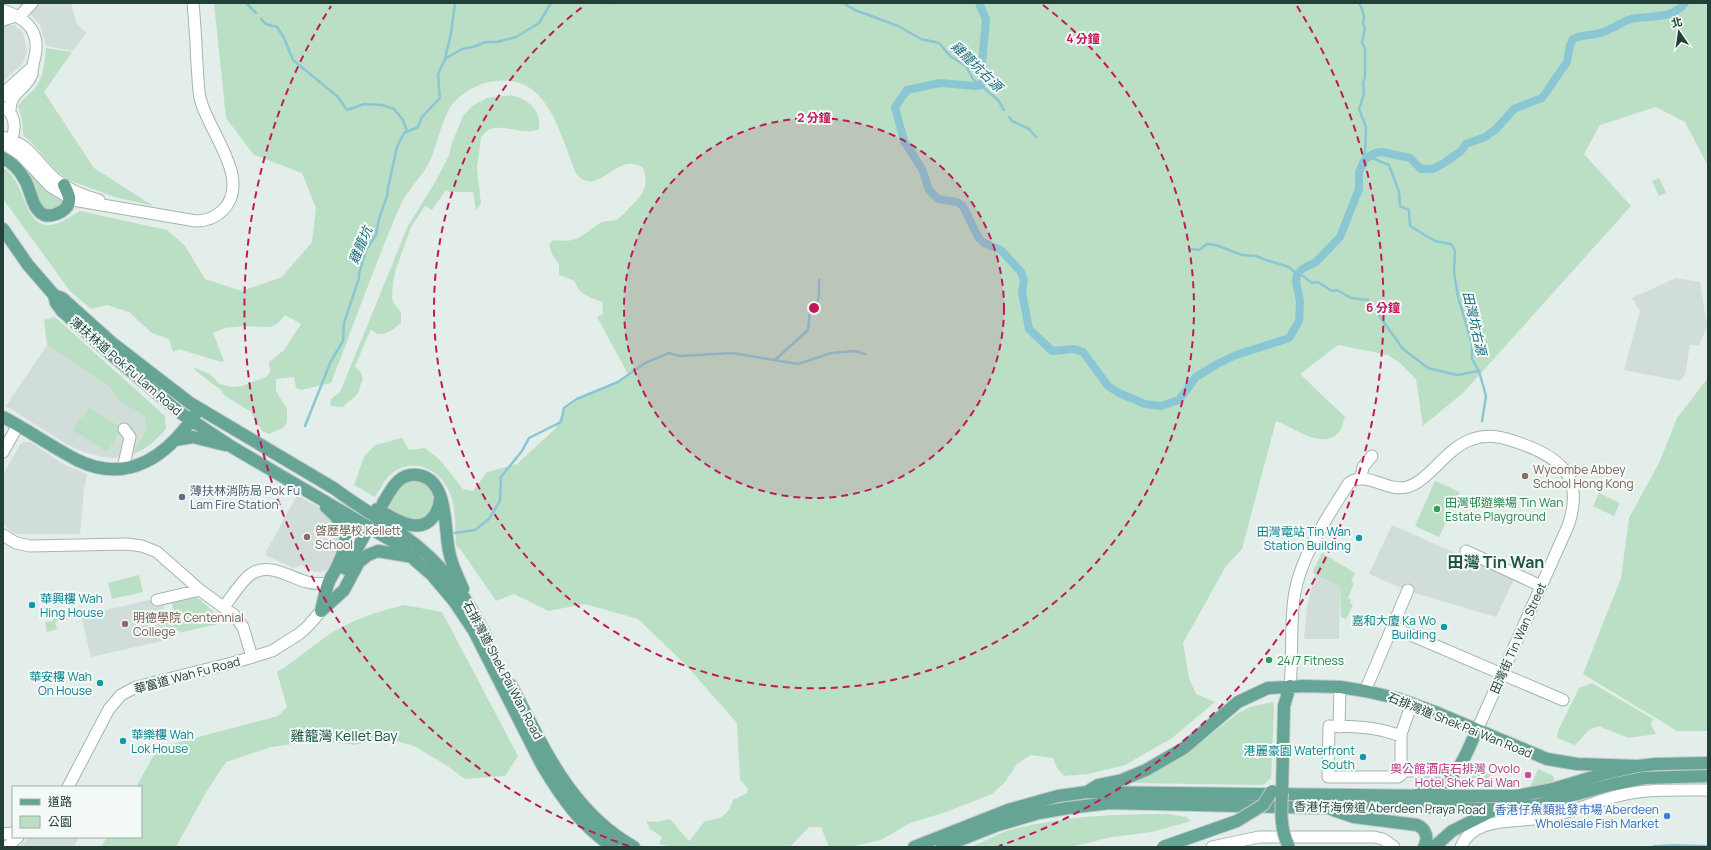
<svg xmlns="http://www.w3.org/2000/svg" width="1711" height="850" font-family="Manrope,'Noto Sans TC',sans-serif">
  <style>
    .built { fill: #d1ddd8 }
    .green { fill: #bbdfc5 }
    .water { fill: #8ac6d3 }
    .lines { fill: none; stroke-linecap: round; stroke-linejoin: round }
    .stream { stroke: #8ac6d3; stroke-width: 2.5 }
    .canal { stroke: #8ac6d3; stroke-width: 8 }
    .minor-casing { stroke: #a5b5b0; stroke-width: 13 }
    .major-casing { stroke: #c1c9c7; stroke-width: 14 }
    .minor { stroke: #fff; stroke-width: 11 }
    .major { stroke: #66a495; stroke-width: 12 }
    .major-bridge-casing { stroke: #c1c9c7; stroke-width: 14; stroke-linecap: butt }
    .major-bridge { stroke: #66a495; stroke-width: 12 }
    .ring { fill: none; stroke: #c2185b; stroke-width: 2; stroke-dasharray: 7 5 }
    .education-dot { fill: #8d6e63; stroke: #f3f9f6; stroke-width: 1.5 }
    .service-dot { fill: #5c6f8a; stroke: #f3f9f6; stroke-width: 1.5 }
    .leisure-dot { fill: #2e9e5b; stroke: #f3f9f6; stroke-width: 1.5 }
    .culture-dot { fill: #0f9aa8; stroke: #f3f9f6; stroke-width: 1.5 }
    .hotel-dot { fill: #d1479c; stroke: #f3f9f6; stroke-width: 1.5 }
    .shop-dot { fill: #3f7fe0; stroke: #f3f9f6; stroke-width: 1.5 }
    .labels { text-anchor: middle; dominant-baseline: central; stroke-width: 4; stroke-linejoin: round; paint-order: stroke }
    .street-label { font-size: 12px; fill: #223f38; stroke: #f3f9f6 }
    .education-label { font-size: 12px; fill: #785e54; stroke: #f3f9f6; text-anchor: start }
    .service-label { font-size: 12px; fill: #4e5e75; stroke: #f3f9f6; text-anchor: start }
    .leisure-label { font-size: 12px; fill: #27864d; stroke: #f3f9f6; text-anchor: start }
    .culture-label { font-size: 12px; fill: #0d838f; stroke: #f3f9f6; text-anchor: end }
    .hotel-label { font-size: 12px; fill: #b23c85; stroke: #f3f9f6; text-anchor: end }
    .shop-label { font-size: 12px; fill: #366cbe; stroke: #f3f9f6; text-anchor: end }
    .water-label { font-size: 13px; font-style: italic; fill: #1a6a7d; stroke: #f3f9f6 }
    .quarter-label { font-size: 14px; fill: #1d5246; stroke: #f3f9f6 }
    .district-label { font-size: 16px; font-weight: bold; fill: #1d5246; stroke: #f3f9f6 }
    .centre { fill: #c2185b; stroke: #f3f9f6; stroke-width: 2 }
    .ring-label { font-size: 12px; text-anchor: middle; font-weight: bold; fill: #c2185b; stroke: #f3f9f6; stroke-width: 4; stroke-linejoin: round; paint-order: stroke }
  </style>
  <rect width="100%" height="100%" fill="#e3ede9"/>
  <path class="built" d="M 16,3 L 71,3 L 76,23 L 86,33 L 73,51 L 46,46 L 40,25 L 26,9 Z
    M 6,25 L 14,25 L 23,32 L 27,51 L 23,63 L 3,82 L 3,27 Z
    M 1676,278 L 1700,282 L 1707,327 L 1699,345 L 1690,345 L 1685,375 L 1680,381 L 1624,370 L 1640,311 L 1632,298 Z
    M 47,345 L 108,386 L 121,402 L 144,416 L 147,428 L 133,454 L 114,458 L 102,457 L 84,452 L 68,445 L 6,406 Z
    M 23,442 L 30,442 L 65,465 L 87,474 L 84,489 L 80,534 L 17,534 L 10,531 L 4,525 L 3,475 L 20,445 Z
    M 297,495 L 328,513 L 338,522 L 340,543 L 337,553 L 329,569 L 321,572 L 315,572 L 302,565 L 293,568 L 266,555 L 266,552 Z
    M 1392,525 L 1514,579 L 1496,617 L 1408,591 L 1369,574 Z
    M 1315,575 L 1340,586 L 1339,639 L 1304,639 L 1307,607 Z
    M 153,599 L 163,603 L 171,639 L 91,657 L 81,616 Z
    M 31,837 L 74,837 L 78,839 L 74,847 L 19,847 L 28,838 Z"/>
  <path class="green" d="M 214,3 L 1708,3 L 1708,166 L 1685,122 L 1656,107 L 1600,125 L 1584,154 L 1631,206 L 1464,392 L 1423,426 L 1416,379 L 1401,364 L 1388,355 L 1338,345 L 1300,374 L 1345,417 C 1343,422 1342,428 1339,432 C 1323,451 1293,427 1276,421 L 1242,549 L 1226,566 L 1183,643 L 1189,678 L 1196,694 L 1215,702 L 1172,738 L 1125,765 L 1088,774 L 1064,776 L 1057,768 L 1053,758 L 1031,755 L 1017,764 L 1005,782 L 992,794 L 946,812 L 910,823 L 881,840 L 850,847 L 829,847 L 821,827 L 809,827 L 790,847 L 672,847 L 659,844 L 662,837 L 650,829 L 646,821 L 656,822 L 670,819 L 689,841 L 705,821 C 721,819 728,816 733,800 L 747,793 L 748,789 L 740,779 L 737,723 L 686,665 L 638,619 L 585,604 L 548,611 L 514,594 L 496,601 L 461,550 L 456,545 C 455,529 456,510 451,496 C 442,470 414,455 391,474 C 384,480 380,490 375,497 L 354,485 L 364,457 L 375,445 L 402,438 L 409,450 L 425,448 L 440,460 L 463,489 L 473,491 L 487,472 L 517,464 L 556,428 L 563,411 L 584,396 L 629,376 L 597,317 L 603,314 L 602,302 C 590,297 578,295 575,281 L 559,275 L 559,264 L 552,254 L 549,245 L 553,240 C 581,243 579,236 600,223 C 605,220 612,222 618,219 C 622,216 626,212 629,208 C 642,196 650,186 643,168 C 617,149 597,201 576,173 C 558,129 546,67 485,83 C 472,87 456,97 449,109 C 440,126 437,146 429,163 C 421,178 407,190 400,206 C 375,264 354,324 331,383 L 301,390 L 296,388 L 294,377 L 276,379 L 276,391 L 287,409 L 287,422 L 283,428 L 269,434 L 262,431 L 250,411 L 225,396 L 221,390 L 197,372 L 193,367 L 210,374 L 220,384 L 231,387 L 242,386 L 266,377 L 270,372 L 269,362 L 284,350 L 301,324 L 285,315 L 278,323 L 270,327 L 243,326 L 225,328 L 213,333 L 224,361 L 221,362 L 179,349 L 173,352 L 169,339 L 152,333 L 129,312 L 107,305 L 91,309 L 70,291 L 3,199 L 3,168 C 28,180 22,239 61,222 C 67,219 73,215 80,211 L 167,230 L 185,246 L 205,279 L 242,291 L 282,277 L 312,242 L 316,208 L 302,173 L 254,155 L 226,118 Z
    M 46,48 L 72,52 L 44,92 L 94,168 L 153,206 L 115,197 L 68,180 L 54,169 L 36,147 L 23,135 L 22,119 L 18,106 C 24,97 34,92 39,82 C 44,72 45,59 46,48 Z
    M 511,95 C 529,100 541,109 539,129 C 522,138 493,116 481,138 L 477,168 L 481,204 L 476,210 L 473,192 L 449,192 L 446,190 L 432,210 L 425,206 L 411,227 L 396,269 L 393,282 L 392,297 L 393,302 L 401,312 L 401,323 C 391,331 381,340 371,329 L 355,366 L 361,373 L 363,380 C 360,384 360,389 358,393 C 354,399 347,401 343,407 L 330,406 L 331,399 L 340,392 L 408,226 L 437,179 L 449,155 L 452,143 L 463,116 L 472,106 L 487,98 Z
    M 3,148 L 8,150 L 66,199 C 59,208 53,212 42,208 C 31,180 31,168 3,153 Z
    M 1659,178 L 1666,193 L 1659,196 L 1652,181 Z
    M 55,317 L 165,416 L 166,429 C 156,440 147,449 133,454 L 147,428 L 144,416 L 121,402 L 108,386 L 47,345 L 44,320 Z
    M 1708,378 L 1708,731 L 1677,731 L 1583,674 L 1621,578 L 1629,518 L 1660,461 L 1677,418 Z
    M 89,407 L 122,428 L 107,452 L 73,430 Z
    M 413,479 C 418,481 424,482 428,485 C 442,498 429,526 410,521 C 401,519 392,513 385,509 L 400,484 Z
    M 1435,481 L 1460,492 L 1439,537 L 1415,526 Z
    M 1599,493 L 1620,503 L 1614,516 L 1593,506 Z
    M 1322,553 L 1355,573 L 1351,582 L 1354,583 L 1348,598 L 1351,600 L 1350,603 L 1353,605 L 1346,619 L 1341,617 L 1340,586 L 1315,575 L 1313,571 Z
    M 139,575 L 143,592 L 112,599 L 108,583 Z
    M 197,597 L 217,615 L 219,624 L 182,632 L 176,630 L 169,631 L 166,618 L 175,616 L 172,603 Z
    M 404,605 L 442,612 L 518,756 L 505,776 L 465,779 L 446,765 L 414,746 L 383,737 L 355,745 L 321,740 L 271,747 L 226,762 L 205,794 L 176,847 L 101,847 L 107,837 L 141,837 L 141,787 L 136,787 L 158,748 L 278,716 L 287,707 L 277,672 C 296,661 311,646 330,634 C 354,619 376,612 404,605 Z
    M 67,612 L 69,619 L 55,622 L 57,629 L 47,632 L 45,622 L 53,621 L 52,616 Z
    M 1592,683 L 1653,719 L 1651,725 L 1656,734 L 1629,738 L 1598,726 L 1589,730 L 1575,745 L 1557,738 L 1558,731 L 1579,688 Z
    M 1273,702 L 1274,711 L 1271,778 L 1263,785 L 1132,783 L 1169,764 L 1195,747 L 1238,713 L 1250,707 Z
    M 1471,766 L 1506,782 L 1470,781 Z
    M 1538,769 L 1552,775 L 1554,778 L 1554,781 L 1530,787 Z
    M 1168,814 L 1186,817 L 1191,821 L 1152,832 L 1112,837 L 1070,847 L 971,847 C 983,842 995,835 1007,831 C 1060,816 1114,814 1168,814 Z"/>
  <path class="water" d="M 1672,844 L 1708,845 L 1708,847 L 1650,847 L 1654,845 Z"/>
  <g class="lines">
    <path class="stream" d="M 246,3 L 256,13
      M 607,3 L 616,3
      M 843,3 L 855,10 L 898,26 L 921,39 L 939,43 L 950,56 L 966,66 L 973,79 L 998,100 L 1004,110
      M 1359,3 L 1362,9 L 1364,17 L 1363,24 L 1365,29 L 1362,43 L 1365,48 L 1365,77 L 1363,83 L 1364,94 L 1359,109 L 1366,127 L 1365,155 L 1389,165 L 1399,192 L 1400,206 L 1409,210 L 1410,226 L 1435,241 L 1451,244 L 1455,251 L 1454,272 L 1458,297 L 1472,344 L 1472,359 L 1479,371 L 1486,396 L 1482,421
      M 261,19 L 266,24 L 277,27 L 284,38 L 293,60 L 338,97 L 347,110 L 364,104 L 382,105 L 394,109 L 403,120 L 407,131
      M 445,59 L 462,49 L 473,47 L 486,42 L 497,42 L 516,37 L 539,23 L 551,3
      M 1009,117 L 1012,121 L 1029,129 L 1036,137
      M 1189,249 L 1199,250 L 1207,244 L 1216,245 L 1242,255 L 1256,256 L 1266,260 L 1289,267 L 1297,274
      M 1303,276 L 1312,283 L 1318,282 L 1332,291 L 1337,290 L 1351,298 L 1368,300 L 1403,349 L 1428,368 L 1457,375 L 1479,371
      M 775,360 L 808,330 L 810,311 C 821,303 819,293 819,280
      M 305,426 L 331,361 L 343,341 L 344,323 L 359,278 L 359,274 L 366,250 L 376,235 L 379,219 L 387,196 L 388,188 L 397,147 L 404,133 L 418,127 L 422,117 L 440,98 L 438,74 L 445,59 L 451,33 L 455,3
      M 455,533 L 475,530 L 489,519 L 500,501 L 501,477 L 522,451 L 529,438 L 561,422 L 564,408 L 577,399 L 618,382 L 645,363 L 669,353 L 680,356 L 732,353 L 798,364 L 831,353 L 855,351 L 865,354"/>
    <path class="canal" d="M 979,3 L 986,19 L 982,64 L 985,77 L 981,85 L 976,86 L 940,83 L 907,90 L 895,107 L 904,141 L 922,169 L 929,190 L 938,199 L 957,202 L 963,206 L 978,237 L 984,243 L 1001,250 L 1021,272 L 1024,281 L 1022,292 L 1029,329 L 1052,351 L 1074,349 L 1083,352 L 1108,386 L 1119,393 L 1145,404 L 1161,406 L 1179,400 L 1196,377 L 1217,364 L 1236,355 L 1289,338 L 1299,321 L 1300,301 L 1296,282 L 1297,275 L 1302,269 L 1316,262 L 1340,237 L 1359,189 L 1359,172 L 1365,159 L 1375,153 L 1382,152 L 1410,158 L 1421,169 L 1433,169 L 1444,163 L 1461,151 L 1466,144 L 1485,137 L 1496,129 L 1514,109 L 1542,98 L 1567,62 L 1570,45 L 1573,39 C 1582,34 1593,36 1603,32 C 1613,29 1621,22 1631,19 C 1649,15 1672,20 1685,3"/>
    <defs>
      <path id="minor" d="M 3,10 C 22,17 38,27 36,50 C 35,58 32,66 32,74 C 26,91 9,91 10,112
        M 19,17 L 32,3
        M 3,20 L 16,16
        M 3,96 L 9,88 L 30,69
        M 5,108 C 18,117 15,133 9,146
        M 3,137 C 30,144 36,162 55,179 C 67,189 84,196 99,200
        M 3,144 L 9,147 L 21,155 L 50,186 L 73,200 L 196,221 C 206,221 215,218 223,210 C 253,180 207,130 200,98 C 198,87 198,75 197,64 C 196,44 195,23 193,3
        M 3,452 L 18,425
        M 123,469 L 130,437 L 124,429
        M 1361,477 L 1363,467 L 1372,456
        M 3,535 L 16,543 L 30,546 L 127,544 L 142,546 L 157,552 L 200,590 L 234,615 L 243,627 L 252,657
        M 1466,551 L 1541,586
        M 157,600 L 200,590
        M 224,607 C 231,598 242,580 251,574 C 270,562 288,577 307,582 C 314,584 321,584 328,583
        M 1392,627 L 1563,700
        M 1290,686 C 1293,657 1290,627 1294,598 C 1299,558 1328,516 1349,483 C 1368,470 1385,492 1407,487 C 1429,481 1446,449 1470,440 C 1489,433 1503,437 1522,444 C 1564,459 1584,480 1568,526 L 1477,730
        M 1365,691 L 1408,590
        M 1339,727 L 1340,687
        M 1401,736 C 1374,726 1356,727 1329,726 L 1328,777 L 1398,777 L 1401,775 L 1401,734 L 1412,703
        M 1401,771 L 1444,771
        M 68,787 L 109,709 L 121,695 L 136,687 L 236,662 L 272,651 L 299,634 L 308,626 L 321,611
        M 3,834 L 13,833
        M 7,847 L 18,837
        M 1212,847 L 1259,837 L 1374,837 L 1383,839 L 1394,847
        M 1461,847 C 1472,819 1508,822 1533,819 C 1541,818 1551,816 1559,814 C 1582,809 1603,798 1626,794 C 1653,789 1680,790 1708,790"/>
      <path id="major" d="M 3,158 C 13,163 20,171 25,180 C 31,191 32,209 44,215 C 55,217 71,210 69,197 C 68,193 66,189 64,185
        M 3,229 L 28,265 L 54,295 L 56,303 L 62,311 L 107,351 L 179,412 L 232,447 L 394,542 L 432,575 L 454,601 L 474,631 L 542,765 C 561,797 581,826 613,847
        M 54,295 L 62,298 L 111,342 L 190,403 L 335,489 C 357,506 381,519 403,535 C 443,564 467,596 488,640
        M 3,417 C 28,430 52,447 77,460 C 128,485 167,456 195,415
        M 175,440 L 193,437 L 225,445
        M 383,503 C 391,490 398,473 417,475 C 449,478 444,529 449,551 C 451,564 458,577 463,589
        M 377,509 C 393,518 419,537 434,516 C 438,510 440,505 440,498
        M 346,569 L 364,536
        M 321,611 C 323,602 325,593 328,584 C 330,578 334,573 337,567 C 350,540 349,526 326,507
        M 321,611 L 344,590 L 359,562 L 368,555 L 378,551 L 413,557
        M 511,685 C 544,747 569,810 634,847
        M 1087,792 L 1434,796 L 1516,796 L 1553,789 L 1603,774 L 1638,766 L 1656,764 L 1708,763
        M 1282,793 L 1284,706 L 1290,686
        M 1416,795 C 1424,791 1432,789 1440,785 C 1461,773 1467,751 1477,730
        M 1333,810 L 1354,817 L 1417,825 C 1426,829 1429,838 1424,847
        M 914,847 L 1008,810 L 1058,796 L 1087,792 L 1098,785 L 1122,780 L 1146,770 L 1184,748 L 1238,702 L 1268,688 L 1304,686 L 1340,687 L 1365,691 L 1396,698 L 1435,712 L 1547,759 L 1577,764 L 1638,766
        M 942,847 L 998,825 L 1039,813 L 1068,808 L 1110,803 L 1326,808 L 1413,807 L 1497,809 L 1537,805 L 1610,785 L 1644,778 L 1708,776
        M 1434,847 L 1452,831 L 1496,809"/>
    </defs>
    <use href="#minor" class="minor-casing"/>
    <use href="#major" class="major-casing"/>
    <use href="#minor" class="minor"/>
    <use href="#major" class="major"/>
    <defs>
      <path id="major-bridge" d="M 1282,793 C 1281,811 1280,830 1289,847
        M 1163,847 L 1237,821 L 1263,805 L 1272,791"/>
    </defs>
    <use href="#major-bridge" class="major-bridge-casing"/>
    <use href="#major-bridge" class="major-bridge"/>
  </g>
  <circle cx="814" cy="308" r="190" fill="#c2185b" fill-opacity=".12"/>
  <g class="ring">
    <circle cx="814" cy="308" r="190"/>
    <path d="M1043 5A380 380 0 1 1 585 5"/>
    <path d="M629 846A569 569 0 0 1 331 6M1297 6A569 569 0 0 1 999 846"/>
  </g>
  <g class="education-dot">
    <circle cx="1525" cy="476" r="4"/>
    <circle cx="307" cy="537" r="4"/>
    <circle cx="125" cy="624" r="4"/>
  </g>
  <circle class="service-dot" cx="182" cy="497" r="4"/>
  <g class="leisure-dot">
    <circle cx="1437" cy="509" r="4"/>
    <circle cx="1269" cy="660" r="4"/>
  </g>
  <g class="culture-dot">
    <circle cx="1359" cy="538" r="4"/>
    <circle cx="32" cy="605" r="4"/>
    <circle cx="1444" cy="627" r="4"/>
    <circle cx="100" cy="683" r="4"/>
    <circle cx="123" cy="741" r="4"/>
    <circle cx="1363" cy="757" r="4"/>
  </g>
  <circle class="hotel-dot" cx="1528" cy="775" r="4"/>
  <circle class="shop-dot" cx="1667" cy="816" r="4"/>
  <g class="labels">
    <g class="street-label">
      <text transform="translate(126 366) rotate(41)">薄扶林道 Pok Fu Lam Road</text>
      <text transform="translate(1518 638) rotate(-66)">田灣街 Tin Wan Street</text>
      <text transform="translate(503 670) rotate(62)">石排灣道 Shek Pai Wan Road</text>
      <text transform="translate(187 675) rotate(-15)">華富道 Wah Fu Road</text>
      <text transform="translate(1460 725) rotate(22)">石排灣道 Shek Pai Wan Road</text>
      <text transform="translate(1390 808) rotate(1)">香港仔海傍道 Aberdeen Praya Road</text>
    </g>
    <g class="education-label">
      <text x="1533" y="469">Wycombe Abbey<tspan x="1533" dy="14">School Hong Kong</tspan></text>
      <text x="315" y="530">啓歷學校 Kellett<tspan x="315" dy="14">School</tspan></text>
      <text x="133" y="617">明德學院 Centennial<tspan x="133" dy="14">College</tspan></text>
    </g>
    <g class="service-label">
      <text x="190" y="490">薄扶林消防局 Pok Fu<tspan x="190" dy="14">Lam Fire Station</tspan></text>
    </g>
    <g class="leisure-label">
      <text x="1445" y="502">田灣邨遊樂場 Tin Wan<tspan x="1445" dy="14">Estate Playground</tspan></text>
      <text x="1277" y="660">24/7 Fitness</text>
    </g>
    <g class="culture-label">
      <text x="1351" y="531">田灣電站 Tin Wan<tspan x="1351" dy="14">Station Building</tspan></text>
      <text x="40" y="598" text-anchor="start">華興樓 Wah<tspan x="40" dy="14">Hing House</tspan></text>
      <text x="1436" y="620">嘉和大廈 Ka Wo<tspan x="1436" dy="14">Building</tspan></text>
      <text x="92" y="676">華安樓 Wah<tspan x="92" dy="14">On House</tspan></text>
      <text x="131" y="734" text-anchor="start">華樂樓 Wah<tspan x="131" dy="14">Lok House</tspan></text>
      <text x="1355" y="750">港麗豪園 Waterfront<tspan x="1355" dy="14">South</tspan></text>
    </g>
    <g class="hotel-label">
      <text x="1520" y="768">奧公館酒店石排灣 Ovolo<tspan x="1520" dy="14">Hotel Shek Pai Wan</tspan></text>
    </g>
    <g class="shop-label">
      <text x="1659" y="809">香港仔魚類批發市場 Aberdeen<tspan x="1659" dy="14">Wholesale Fish Market</tspan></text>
    </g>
    <g class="water-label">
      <text transform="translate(977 66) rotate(44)">雞籠坑右源</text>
      <text transform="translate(360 245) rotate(-67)">雞籠坑</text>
      <text transform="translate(1475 323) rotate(77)">田灣坑右源</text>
    </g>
    <g class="quarter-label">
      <text x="344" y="735">雞籠灣 Kellet Bay</text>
    </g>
    <g class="district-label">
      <text x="1496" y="562">田灣 Tin Wan</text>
    </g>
  </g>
  <circle cx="814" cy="308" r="6" class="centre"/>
  <g class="ring-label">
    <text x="1083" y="43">4 分鐘</text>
    <text x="814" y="122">2 分鐘</text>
    <text x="1383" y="312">6 分鐘</text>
  </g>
  <rect width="1711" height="850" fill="none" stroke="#223f38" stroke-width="8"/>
  <rect x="12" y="786" width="130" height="52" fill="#f3f9f6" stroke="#9fafaa"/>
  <rect x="20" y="799" width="20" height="6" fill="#66a495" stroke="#9fafaa"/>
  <text x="48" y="806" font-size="12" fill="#223f38">道路</text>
  <rect x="20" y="816" width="20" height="12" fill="#bbdfc5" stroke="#9fafaa"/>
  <text x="48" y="826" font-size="12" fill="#223f38">公園</text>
  <g transform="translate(1679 32) rotate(347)" stroke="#f3f9f6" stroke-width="3" paint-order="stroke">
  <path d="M0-3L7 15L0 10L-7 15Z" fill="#223f38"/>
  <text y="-6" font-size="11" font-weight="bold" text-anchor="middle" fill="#223f38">北</text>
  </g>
</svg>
